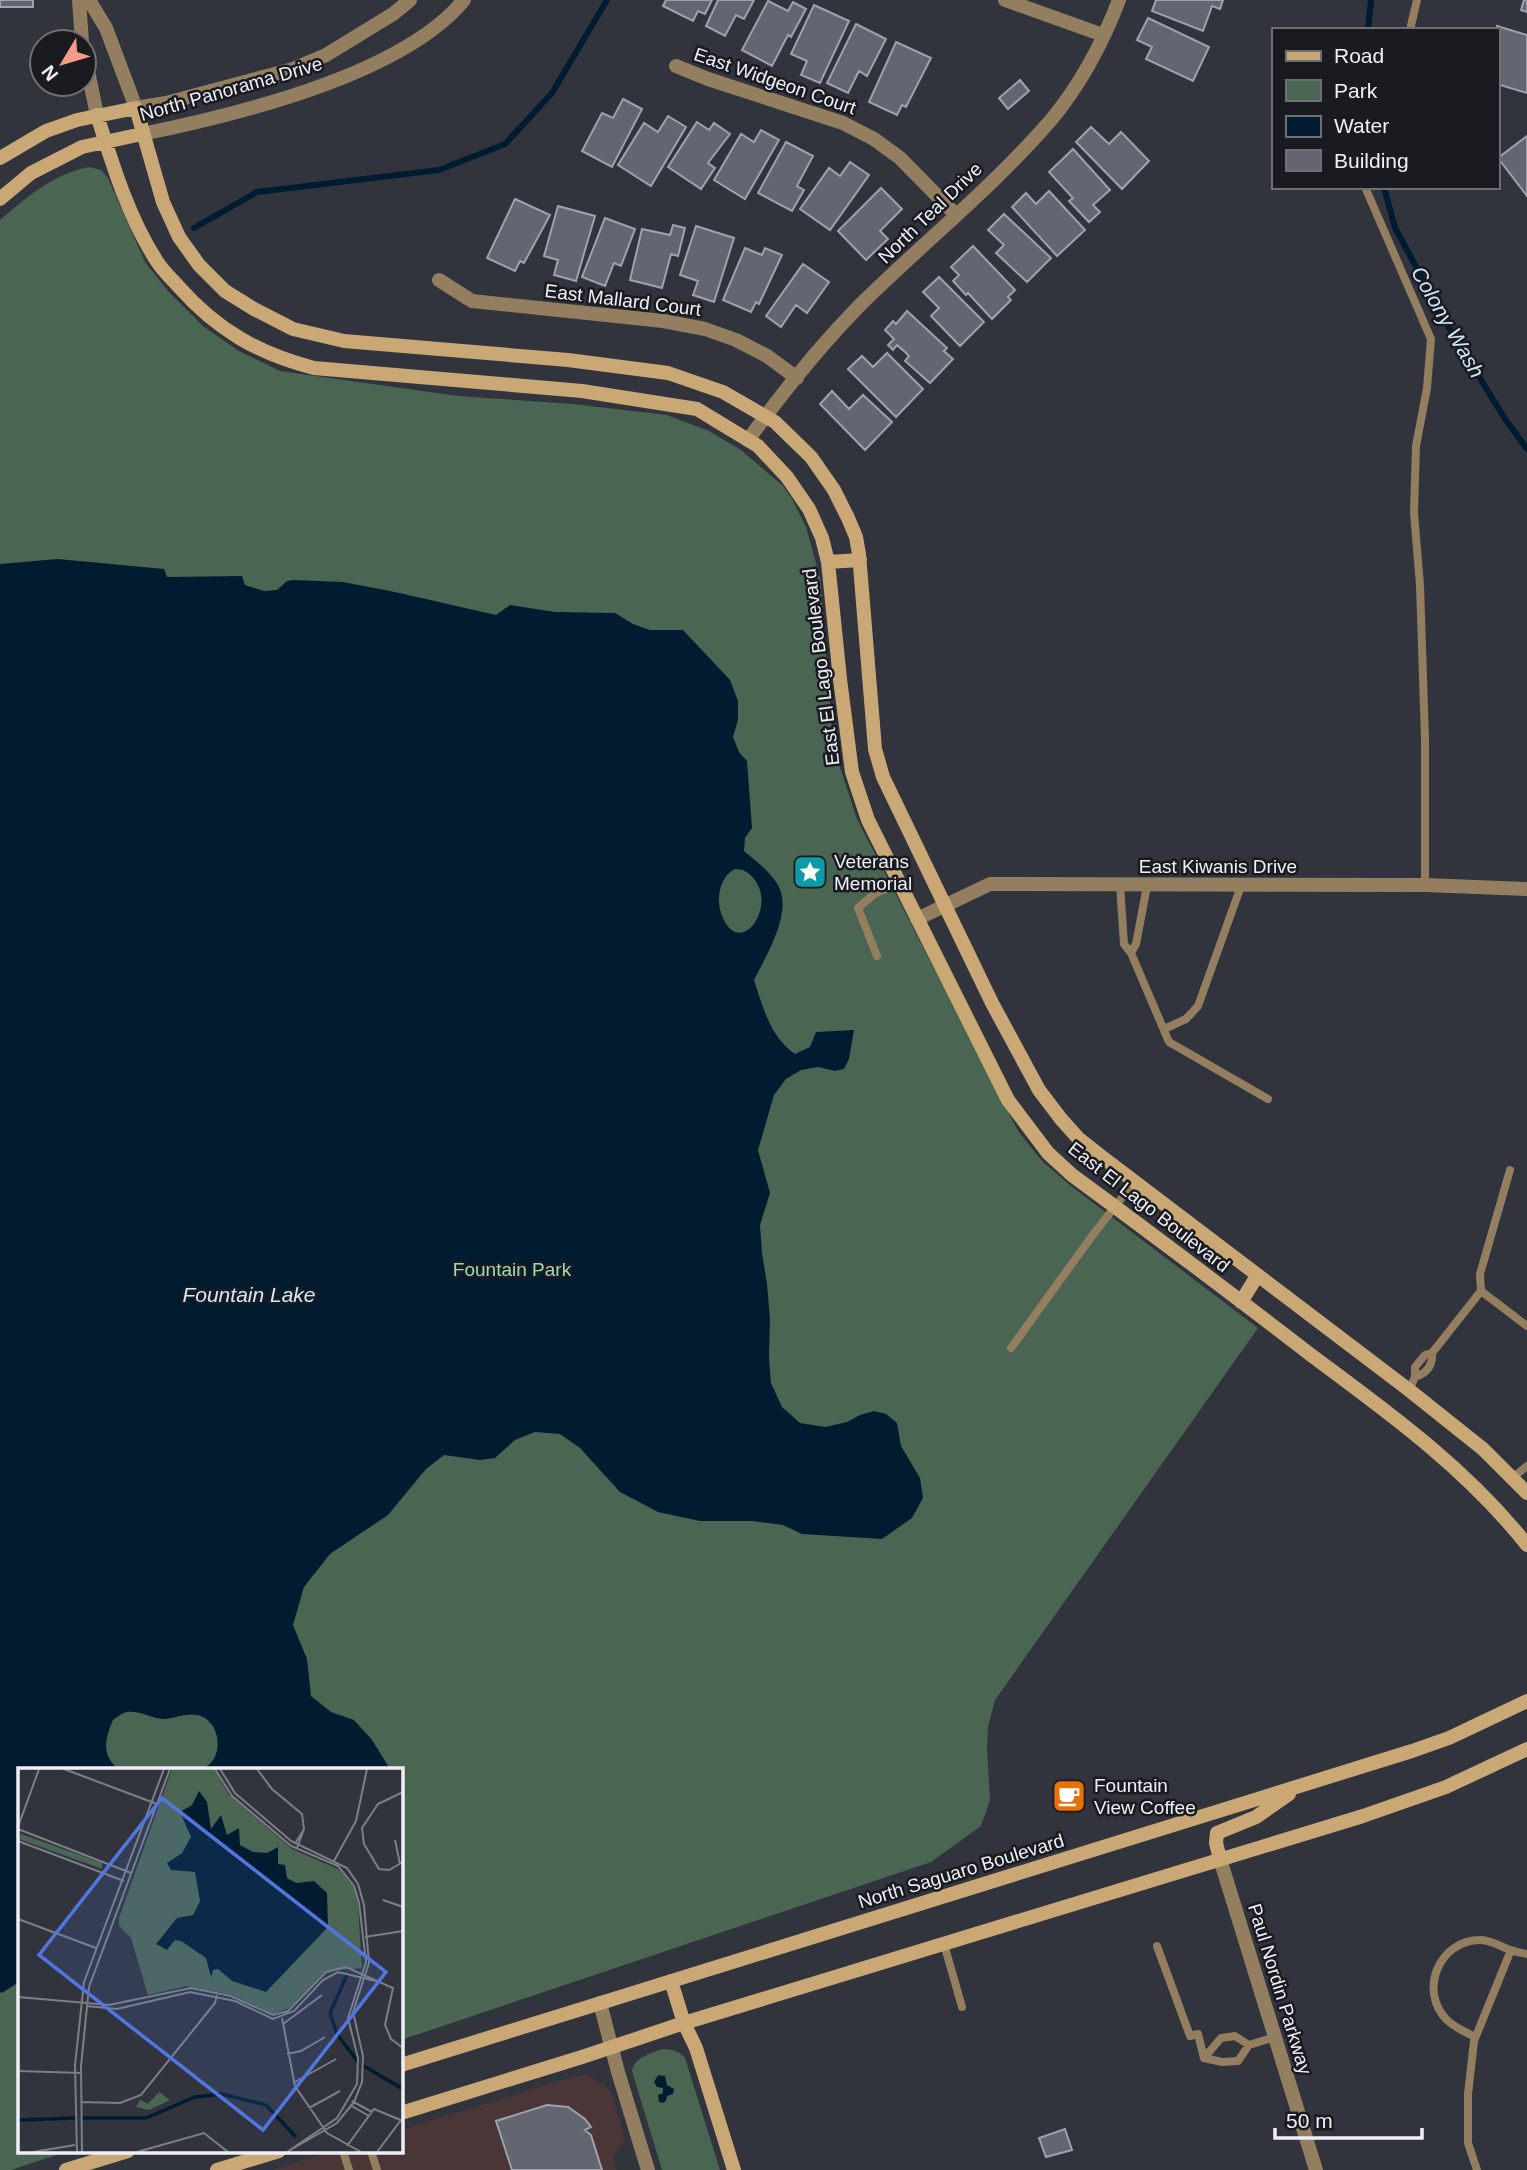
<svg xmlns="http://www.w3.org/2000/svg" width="1527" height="2170" font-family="Arial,sans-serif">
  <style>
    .commercial { fill: #4a3537 }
    .green { fill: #4a6653 }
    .water { fill: #011c30; fill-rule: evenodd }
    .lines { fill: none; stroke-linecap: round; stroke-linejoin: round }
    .stream { stroke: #011c30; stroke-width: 6 }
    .building { fill: #636571; stroke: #9fa2ae; stroke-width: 2 }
    .lane { stroke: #937e5f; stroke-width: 8 }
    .street { stroke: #937e5f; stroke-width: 14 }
    .secondary { stroke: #c9a876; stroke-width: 14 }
    .labels { text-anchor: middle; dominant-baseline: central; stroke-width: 5; stroke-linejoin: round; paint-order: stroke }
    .street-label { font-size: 19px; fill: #eff0f7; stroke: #1a1b20 }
    .poi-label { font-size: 19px; fill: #eff0f7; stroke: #1a1b20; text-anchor: start }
    .park-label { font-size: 19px; fill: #9edab3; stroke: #1a1b20 }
    .water-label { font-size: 21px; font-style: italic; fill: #d2e7f9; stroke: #1a1b20 }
    .inset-river { fill: none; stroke: #011c30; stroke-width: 3.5 }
    .inset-road { fill: none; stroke: #7d7f87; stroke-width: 2 }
    .view { fill: #5276e0; fill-opacity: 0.15; stroke: #5276e0; stroke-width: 3.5 }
    .inset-edge { fill: none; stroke: #eff0f7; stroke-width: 3.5 }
  </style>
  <rect width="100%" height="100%" fill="#31333d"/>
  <path class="commercial" d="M 586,2075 L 605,2085 L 612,2094 L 625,2138 L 624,2142 L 613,2157 L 617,2170 L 271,2170 L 333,2151 L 401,2151 L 401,2130 L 571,2077 Z"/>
  <path class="green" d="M 89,167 L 101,170 L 108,178 L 145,262 L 168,291 L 204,327 L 239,351 L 280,371 L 458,396 L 573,404 L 667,415 L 709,431 L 741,450 L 783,486 L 792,499 L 806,527 L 820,577 L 833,746 L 857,819 L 1018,1131 L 1042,1161 L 1071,1186 L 1258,1328 L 995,1700 L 988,1727 L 987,1749 L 990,1800 L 981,1826 L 931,1862 L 401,2040 L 401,1769 L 19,1769 L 19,2151 L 69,2151 L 11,2170 L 0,2170 L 0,220 C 27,197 53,174 89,167 Z
    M 662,2049 C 672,2049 679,2051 685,2058 L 720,2170 L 662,2170 L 632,2071 C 635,2057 650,2054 662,2049 Z"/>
  <path class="water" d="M 58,559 L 164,569 L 167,577 L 242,576 L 245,585 L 264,591 L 277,590 L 287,581 L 293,580 L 343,582 L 395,592 L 496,615 L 510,605 L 555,612 L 615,613 L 633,624 L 650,630 L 683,630 L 730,680 L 738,701 L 738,720 L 733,737 L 739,752 L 747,761 L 752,828 L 745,838 L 744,851 C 756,861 772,873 779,887 C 792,914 766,956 754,980 C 763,1007 770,1037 795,1054 L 810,1047 L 816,1032 L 854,1030 L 849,1059 L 844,1069 L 835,1071 L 818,1067 L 801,1070 L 786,1079 L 774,1095 L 758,1150 L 770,1193 L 760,1225 L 762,1253 L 767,1284 L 770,1319 L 769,1358 L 771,1383 L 782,1407 L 800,1423 L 825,1427 L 847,1422 L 860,1415 L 874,1411 L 886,1414 L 897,1423 L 901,1446 L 920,1478 L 923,1498 L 912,1518 L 882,1539 L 802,1534 L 783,1525 L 752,1521 L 700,1521 L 658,1512 L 620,1492 L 580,1448 L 560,1434 L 535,1432 L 515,1440 L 495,1458 L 480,1460 L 444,1455 L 426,1469 L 388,1515 L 330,1554 L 304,1587 L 293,1625 L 307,1659 L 311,1696 L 331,1712 L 354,1720 L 372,1740 L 390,1769 L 200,1769 C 223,1764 223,1727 203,1717 C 191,1711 177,1718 165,1719 C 152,1719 140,1710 127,1712 C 122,1713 117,1717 113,1720 C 105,1739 101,1754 118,1769 L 19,1769 L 19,1982 L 2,1993 L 0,1992 L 0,564 ZM 735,869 C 744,869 748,872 754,879 C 778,908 738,962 721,913 C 716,898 720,876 735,869 Z
    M 658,2075 L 665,2076 L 667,2085 L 674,2089 L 673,2094 L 667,2096 L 666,2101 L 663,2103 L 659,2102 L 658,2095 L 663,2093 L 663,2088 L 657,2087 L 654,2082 Z"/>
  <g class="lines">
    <path class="stream" d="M 1368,30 L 1371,0
      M 1384,187 L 1395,228 L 1450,329 L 1505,419 L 1527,449
      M 194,228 L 257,192 L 439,170 L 505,144 L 552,93 L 607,0"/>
  </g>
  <path class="building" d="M 0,0 L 33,0 L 33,7 L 0,7 Z
    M 666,0 L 712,0 L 705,14 L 698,11 L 693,21 L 663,6 Z
    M 718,0 L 754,0 L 744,19 L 736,15 L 725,36 L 706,26 Z
    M 1156,0 L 1223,0 L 1220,9 L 1212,6 L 1203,31 L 1152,11 Z
    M 1524,0 L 1527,0 L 1527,12 L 1521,10 Z
    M 768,1 L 788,11 L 793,2 L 806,9 L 791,37 L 788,35 L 772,66 L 742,50 Z
    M 814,5 L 849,21 L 820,83 L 801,75 L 807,61 L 791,54 Z
    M 1148,18 L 1209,47 L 1193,81 L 1146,59 L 1152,47 L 1137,40 Z
    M 856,24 L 886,39 L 867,76 L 859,71 L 848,93 L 827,83 Z
    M 1497,26 L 1527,35 L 1527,93 L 1497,84 Z
    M 896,42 L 931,58 L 906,107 L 902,105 L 897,115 L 869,102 Z
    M 1020,80 L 1029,91 L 1008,109 L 999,98 Z
    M 623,99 L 642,109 L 612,167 L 582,151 L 602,113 L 613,118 Z
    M 668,116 L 686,127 L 651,186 L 618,165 L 644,123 L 658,132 Z
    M 697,122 L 709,130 L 714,123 L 730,134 L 708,163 L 715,168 L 701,189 L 668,167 Z
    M 1091,127 L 1109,144 L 1121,132 L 1149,161 L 1122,189 L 1076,142 Z
    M 761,130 L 779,140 L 745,199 L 714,180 L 741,134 L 754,142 Z
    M 1527,136 L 1527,196 L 1498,158 Z
    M 786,142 L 813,156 L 797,186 L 804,190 L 792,211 L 758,193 Z
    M 1073,149 L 1110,190 L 1093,205 L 1100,212 L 1089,222 L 1069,201 L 1073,198 L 1049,172 Z
    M 850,162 L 869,175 L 830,230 L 800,209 L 829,168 L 840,176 Z
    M 881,188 L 902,209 L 880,231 L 888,239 L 866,260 L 838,231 Z
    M 1049,191 L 1085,230 L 1057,256 L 1012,207 L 1026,193 L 1036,204 Z
    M 515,199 L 550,215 L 524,263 L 520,261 L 515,271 L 487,258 Z
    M 558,206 L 595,216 L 576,281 L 554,275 L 558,260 L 544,256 Z
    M 1004,214 L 1051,258 L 1027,282 L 996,253 L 1004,245 L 988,230 Z
    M 605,218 L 635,229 L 621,266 L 614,263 L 605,286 L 582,277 Z
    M 673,225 L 685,228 L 678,256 L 671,254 L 662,288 L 630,280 L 642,229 L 670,235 Z
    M 696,226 L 734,238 L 714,302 L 693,295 L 698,281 L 680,275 Z
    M 973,246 L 1015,290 L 1008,297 L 1011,300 L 992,319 L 968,293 L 966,295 L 953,281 L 959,275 L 951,267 Z
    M 745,248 L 762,255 L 765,248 L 782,255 L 759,304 L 756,302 L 751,312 L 723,300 Z
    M 803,264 L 829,282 L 807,313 L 796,305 L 781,327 L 766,316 Z
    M 939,277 L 984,322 L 960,346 L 931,316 L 939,308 L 923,292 Z
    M 907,311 L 947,348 L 944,351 L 953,359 L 930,383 L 905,361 L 909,356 L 905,352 L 897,345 L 893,350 L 888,345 L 894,339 L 885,330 L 893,321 L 896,324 Z
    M 887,353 L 923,389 L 896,417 L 848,369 L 862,356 L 873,367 Z
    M 832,391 L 849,409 L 863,395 L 892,422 L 865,450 L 820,404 Z
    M 547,2105 L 568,2107 L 585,2119 L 591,2127 L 585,2130 L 591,2135 L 602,2170 L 512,2170 L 496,2121 Z
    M 1065,2129 L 1072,2150 L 1046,2157 L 1039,2138 Z"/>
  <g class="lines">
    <path class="lane" d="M 1410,30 L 1417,0
      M 1365,187 L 1431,339 L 1427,388 L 1416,446 L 1414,513 L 1420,585 L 1425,739 L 1425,885
      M 1120,885 L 1124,944 L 1131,953 L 1169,1042 L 1268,1099
      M 1131,953 L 1136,944 L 1147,886
      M 877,956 L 858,908 L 874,894 L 899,883
      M 1164,1029 L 1186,1019 L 1198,1006 L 1241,886
      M 1481,1291 L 1527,1326
      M 1011,1348 L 1092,1236 L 1134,1182
      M 1432,1353 L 1481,1291 L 1480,1274 L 1510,1170
      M 1409,1390 L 1415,1377 L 1415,1367 L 1425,1355 L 1432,1353 C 1433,1365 1427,1373 1415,1377
      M 1512,1478 L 1527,1466
      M 944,1944 L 962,2007
      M 1157,1946 L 1190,2036 L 1198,2034 L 1204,2058
      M 1475,2037 C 1466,2032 1455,2028 1447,2020 C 1418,1991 1439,1940 1480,1940 C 1492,1940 1500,1947 1511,1950 C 1516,1952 1522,1953 1527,1954
      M 1249,2045 L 1235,2036 L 1221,2038 L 1204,2058 L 1222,2062 L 1238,2061 L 1249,2045 L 1275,2037
      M 343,2151 L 349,2170
      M 371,2151 L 377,2170
      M 1477,2170 L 1468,2143 L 1468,2094 L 1474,2041 L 1511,1950"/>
    <path class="street" d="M 79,0 L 82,42
      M 89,0 L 106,28 L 136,108 L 166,103 L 293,69 L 326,55 L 393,14 L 410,0
      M 1005,0 L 1103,35
      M 84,52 L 97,115
      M 676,66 L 708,79 L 843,123 L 874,139 L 900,158 L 956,215
      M 142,134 C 236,115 402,75 464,0
      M 439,280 L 472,301 L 663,321 L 705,329 L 736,340 L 767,356 L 797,378
      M 748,440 C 782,393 819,347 860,305 C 923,243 993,187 1051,120 C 1080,85 1103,42 1119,0
      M 917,919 L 990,884 L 1425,885 L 1527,889
      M 1220,1859 L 1316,2170
      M 600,2003 L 618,2072 L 648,2170"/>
    <path class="secondary" d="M 97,115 C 113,166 129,219 158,263 C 164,272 172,279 179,287 C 217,330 259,354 314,368 L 582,391 L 697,409 L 758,446 L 787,477 L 809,509 L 822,538 L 828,562 L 840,679 L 852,772 L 868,820 L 1008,1100 L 1048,1153 L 1072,1175 C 1152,1234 1232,1294 1311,1355 C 1388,1412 1467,1469 1527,1545
      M 0,158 L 46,131 L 77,120 L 136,108 L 163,202 L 179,237 L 199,265 L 225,291 L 254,309 L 293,329 L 344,341 L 568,360 L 668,373 L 723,392 L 775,422 L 811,457 L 834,490 L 848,518 L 856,537 L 859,554 L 875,749 L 883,777 L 992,1003 L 1039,1090 L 1061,1119 L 1078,1138 L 1102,1157 L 1409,1390 L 1483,1449 L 1527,1493
      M 0,199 L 31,173 L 82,147 L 142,134
      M 828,562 L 860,560
      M 1241,1302 L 1257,1276
      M 1220,1859 L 1216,1843 L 1217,1833 L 1256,1817 L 1289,1794
      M 671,1981 L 684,2023 L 696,2048 L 734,2170
      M 401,2065 L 1412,1751 L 1449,1738 L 1527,1701
      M 401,2113 L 582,2057 L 684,2023 L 1363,1816 L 1446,1787 L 1527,1749
      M 66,2170 L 128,2151
      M 217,2170 L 279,2151"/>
  </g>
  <defs>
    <symbol id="sight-square" viewBox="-11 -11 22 22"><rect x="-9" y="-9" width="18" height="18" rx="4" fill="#0f9aa8" stroke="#1a1b20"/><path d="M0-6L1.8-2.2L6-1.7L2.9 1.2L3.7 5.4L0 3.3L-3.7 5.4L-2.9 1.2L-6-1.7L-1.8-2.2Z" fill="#fff"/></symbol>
    <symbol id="cafe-square" viewBox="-11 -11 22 22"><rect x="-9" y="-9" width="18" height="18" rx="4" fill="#e8710a" stroke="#1a1b20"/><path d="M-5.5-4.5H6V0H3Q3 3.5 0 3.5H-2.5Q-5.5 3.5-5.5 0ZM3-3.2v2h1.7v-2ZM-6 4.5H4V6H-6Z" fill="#fff"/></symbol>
  </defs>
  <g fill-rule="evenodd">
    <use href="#sight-square" x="791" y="853" width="38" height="38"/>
    <use href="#cafe-square" x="1050" y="1777" width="38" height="38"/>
  </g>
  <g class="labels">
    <g class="street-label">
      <text transform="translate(775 81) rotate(19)">East Widgeon Court</text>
      <text transform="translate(231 89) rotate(-16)">North Panorama Drive</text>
      <text transform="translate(930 213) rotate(-44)">North Teal Drive</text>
      <text transform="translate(623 300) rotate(7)">East Mallard Court</text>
      <text transform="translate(821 667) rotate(-97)">East El Lago Boulevard</text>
      <text x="1218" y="866">East Kiwanis Drive</text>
      <text transform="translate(1149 1207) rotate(38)">East El Lago Boulevard</text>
      <text transform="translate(961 1871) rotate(-17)">North Saguaro Boulevard</text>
      <text transform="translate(1280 1989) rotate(73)">Paul Nordin Parkway</text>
    </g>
    <g class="poi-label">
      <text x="834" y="861">Veterans<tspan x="834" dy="22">Memorial</tspan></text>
      <text x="1094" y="1785">Fountain<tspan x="1094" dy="22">View Coffee</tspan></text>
    </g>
    <g class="park-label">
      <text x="512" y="1269">Fountain Park</text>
    </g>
    <g class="water-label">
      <text transform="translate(1448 322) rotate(60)">Colony Wash</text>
      <text x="249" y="1294">Fountain Lake</text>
    </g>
  </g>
  <g transform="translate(18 1768)">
    <rect width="385" height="385" fill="#31333d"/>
    <path d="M 154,1 L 196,1 L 211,27 L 274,81 L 322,102 L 336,120 L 340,137 L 344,200 L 307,203 L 271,240 L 255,246 L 215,227 L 169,218 L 130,227 L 113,170 L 101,158 L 101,150 ZM 3,66 L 84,95 L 84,101 L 1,71 ZM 141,324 L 152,332 L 131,342 L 118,339 L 122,332 L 130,336 Z" fill="#4a6653"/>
    <path d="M 181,23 L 189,34 L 193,61 L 203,47 L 209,67 L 221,60 L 222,77 L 235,84 L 249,85 L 260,79 L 260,96 L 267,97 L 269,110 L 278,115 L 296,113 L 309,125 L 310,159 L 248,224 L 214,213 L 200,201 L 195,202 L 193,209 L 188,190 L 163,173 L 157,172 L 149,182 L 138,176 L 159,150 L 175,147 L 182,133 L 177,104 L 153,102 L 149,95 L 164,85 L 173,69 L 162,44 L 174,37 Z" fill="#011c30"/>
    <path class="inset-river" d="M 329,207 L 312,245 L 319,266 L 340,294M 344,297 L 385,321M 64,350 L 128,350 L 177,329 L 204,326 L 248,337 L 278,369M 0,352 L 58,350"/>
    <path class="inset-road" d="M 46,1 L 139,36M 197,1 L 214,28 L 273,78 L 320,98 L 336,118 L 341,135 L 348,194 L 330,250 L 340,290 L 339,316 L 319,350 L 269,384M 202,1 L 217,25 L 273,73 L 329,100 L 340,116 L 346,137 L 351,195 L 335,244 L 345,288 L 344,314 L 336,334 L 319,355 L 269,384M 239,1 L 254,21 L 284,46 L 286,61M 385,24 L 360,36 L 344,60 L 346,76 L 361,101 L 371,102 L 385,94M 0,59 L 21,1M 0,61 L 113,105M 377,72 L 382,96M 0,73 L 106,113M 277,76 L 286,61 L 279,80M 316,93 L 338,53 L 349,1M 365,132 L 385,139M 0,151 L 78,180M 347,169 L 385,163M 0,229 L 91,237 L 173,220 L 213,228 L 255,247 L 270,243 L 308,204 L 328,199 L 375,220 L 367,257 L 373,271 L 385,280M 68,238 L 99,241 L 172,224 L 217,233 L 255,251 L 276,243 L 305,212 L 320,204 L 362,214M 264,250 L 277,318 L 309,365 L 343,384M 265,256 L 304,227M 269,286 L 283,283 L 307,269M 0,303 L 63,305M 275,315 L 318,291M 334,333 L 354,344M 63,334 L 102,335 L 123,327 L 197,235 L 199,227M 332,337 L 351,348M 291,340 L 322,323M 329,378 L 356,341 L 385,353M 15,384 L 57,377M 59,384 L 57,297 L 66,214 L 146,1M 64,384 L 63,298 L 71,219 L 152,1M 119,384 L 186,365 L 210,384M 359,384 L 383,352"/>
    <path class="view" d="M 144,30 L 368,204 L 245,362 L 21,187 Z"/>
    <rect width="385" height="385" class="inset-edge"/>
  </g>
  <rect x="1272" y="28" width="228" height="161" fill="#1a1b20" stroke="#6f7076" stroke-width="2"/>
  <rect x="1286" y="51" width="35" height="10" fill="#c9a876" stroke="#6f7076" stroke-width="2"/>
  <text x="1334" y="63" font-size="21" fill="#eff0f7">Road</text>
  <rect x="1286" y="80" width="35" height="21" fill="#4a6653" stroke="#6f7076" stroke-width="2"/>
  <text x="1334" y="98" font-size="21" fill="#eff0f7">Park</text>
  <rect x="1286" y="116" width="35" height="21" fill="#011c30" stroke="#6f7076" stroke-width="2"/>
  <text x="1334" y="133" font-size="21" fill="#eff0f7">Water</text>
  <rect x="1286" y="150" width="35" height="21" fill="#636571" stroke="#6f7076" stroke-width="2"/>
  <text x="1334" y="168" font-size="21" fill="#eff0f7">Building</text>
  <g transform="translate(63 63) rotate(232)"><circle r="33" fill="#1a1b20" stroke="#6f7076" stroke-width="2"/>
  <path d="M0-5L12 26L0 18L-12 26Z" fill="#f49e88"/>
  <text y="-10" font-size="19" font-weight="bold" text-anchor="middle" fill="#eff0f7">N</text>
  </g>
  <path d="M1275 2128v10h147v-10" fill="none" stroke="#eff0f7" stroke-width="3.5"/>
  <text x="1286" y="2128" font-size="21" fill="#eff0f7" stroke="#1a1b20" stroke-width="5" paint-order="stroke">50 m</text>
</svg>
